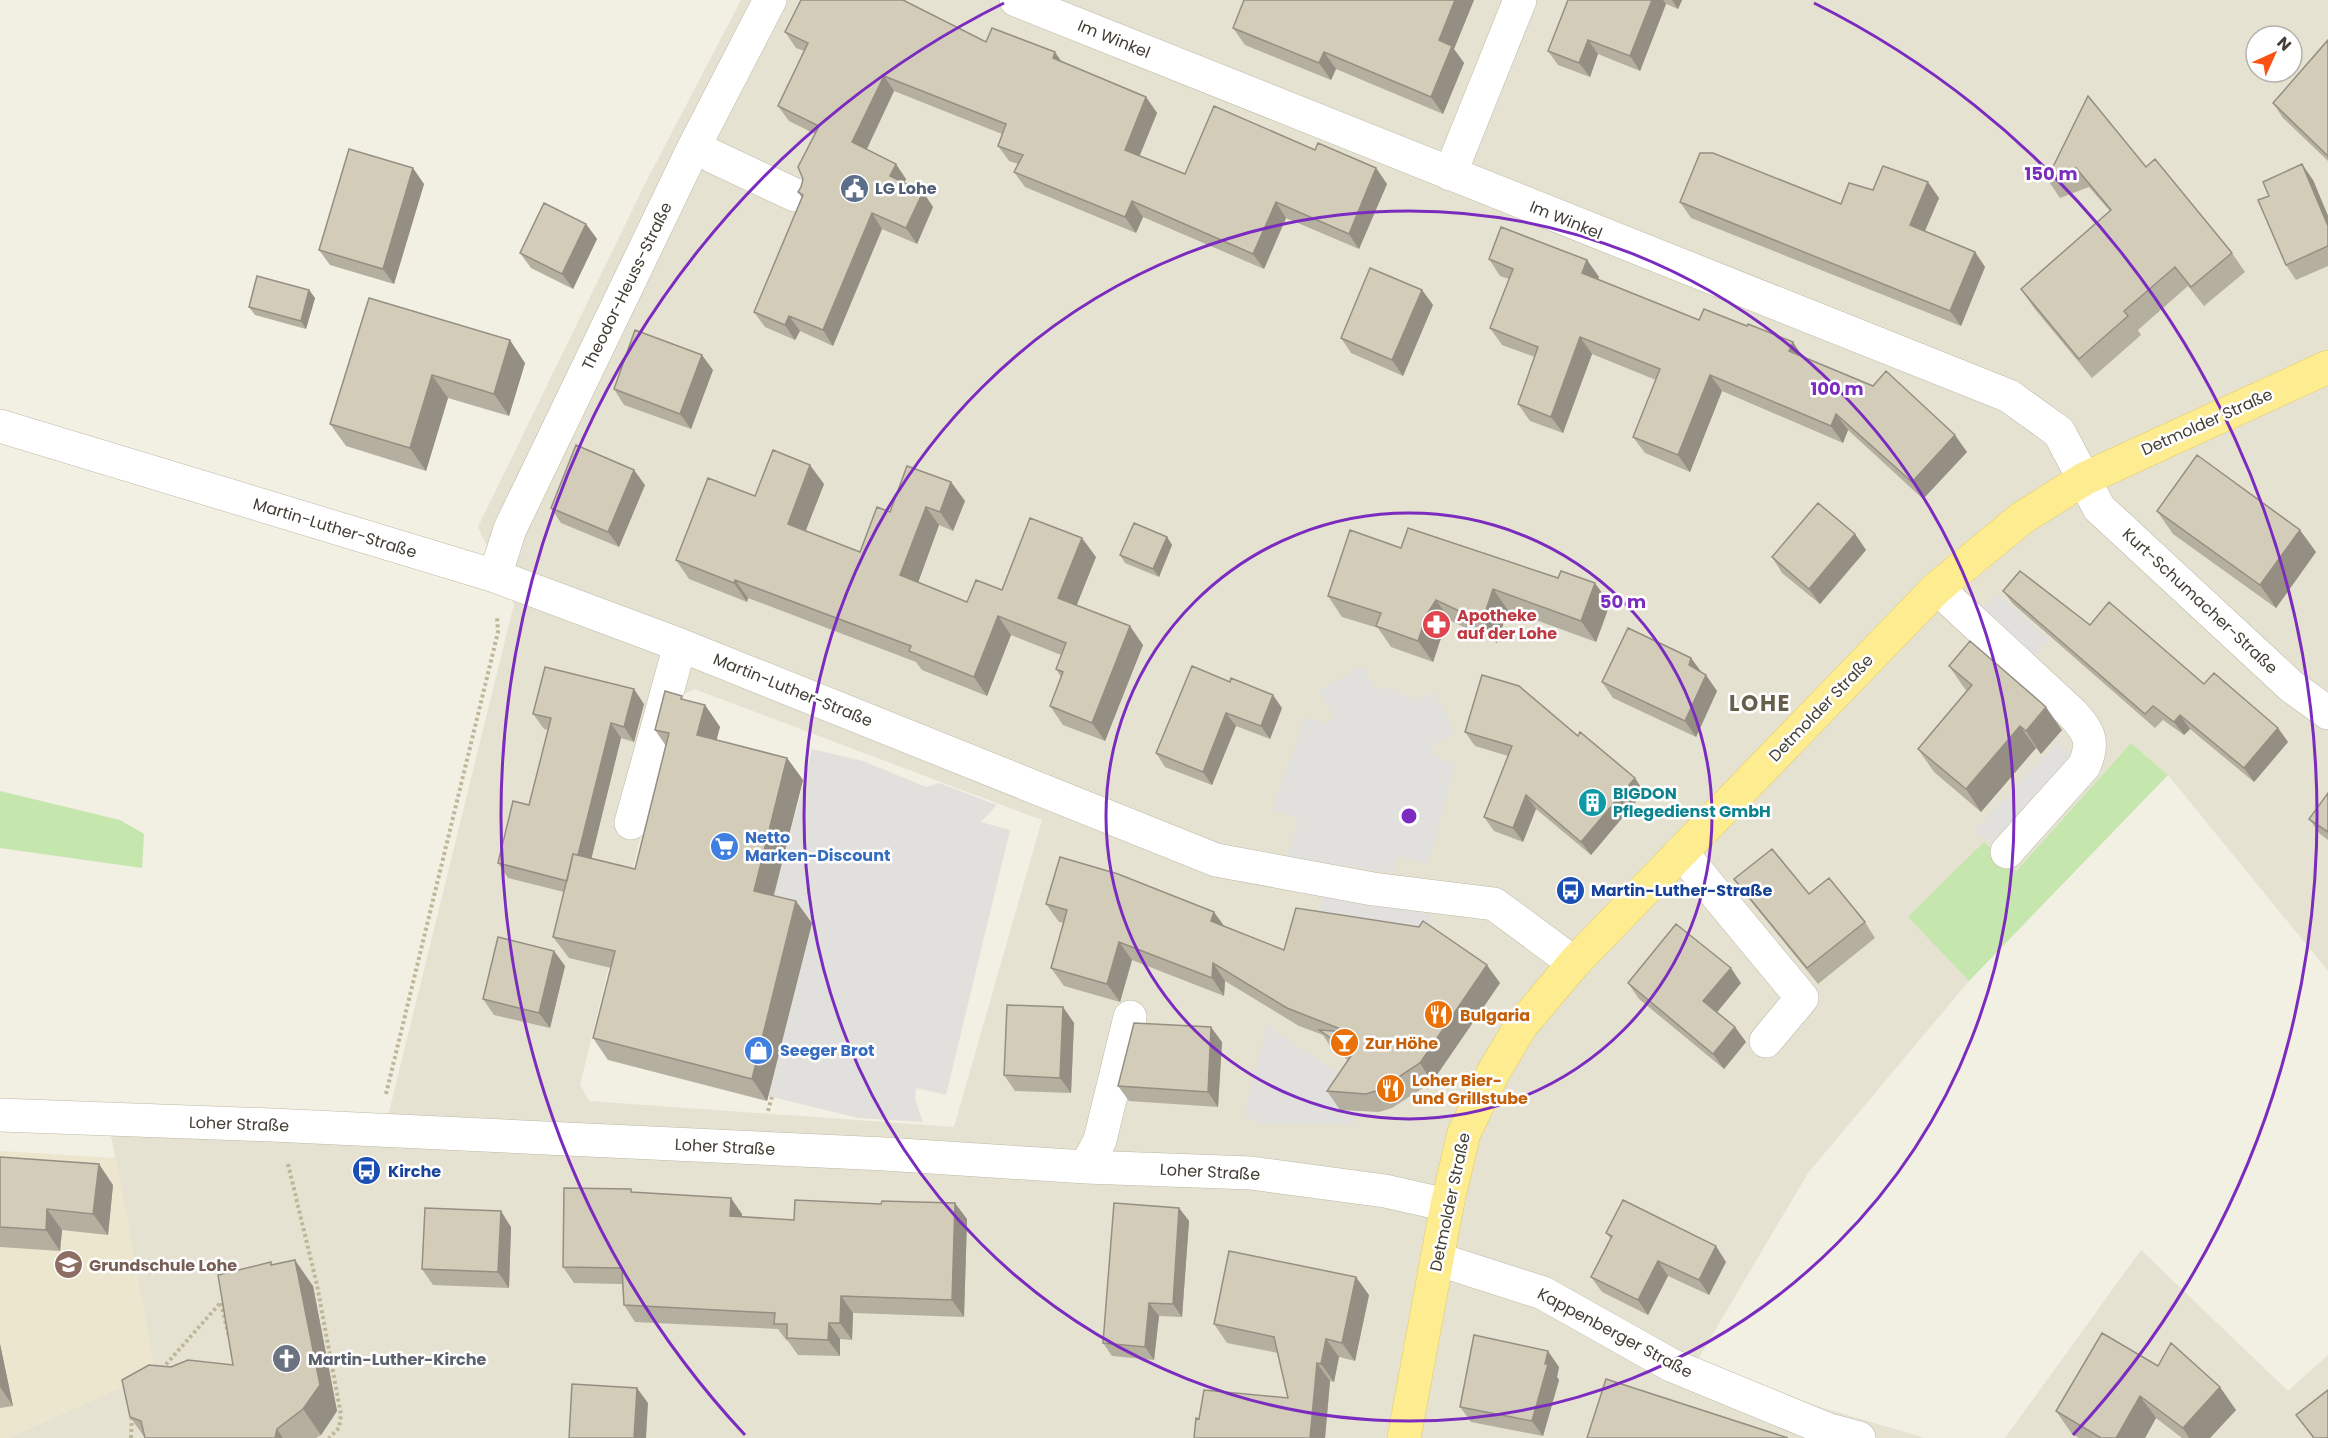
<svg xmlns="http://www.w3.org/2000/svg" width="2328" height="1438" font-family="Poppins,sans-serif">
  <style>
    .residential { fill: #e6e2d1; fill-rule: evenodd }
    .education { fill: #ebe6cd }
    .green { fill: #c5e6ac }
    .parking { fill: #e2e0dc }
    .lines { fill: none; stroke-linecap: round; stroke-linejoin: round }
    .minor-casing { stroke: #bdb8a6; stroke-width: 34 }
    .major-casing { stroke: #e3cc60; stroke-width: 34 }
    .path { stroke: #bfb697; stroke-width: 4; stroke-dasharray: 3 3; stroke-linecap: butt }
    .minor { stroke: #fff; stroke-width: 33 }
    .major { stroke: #feec90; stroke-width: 33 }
    .wall { fill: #b5af9f }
    .shaded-wall { fill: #948f82 }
    .building { fill: #d3ccb9; stroke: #948f82; stroke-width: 1.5 }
    .ring { fill: none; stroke: #7b2cbf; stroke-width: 3 }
    .labels { text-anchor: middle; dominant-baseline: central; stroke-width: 5; stroke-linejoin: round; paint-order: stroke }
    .street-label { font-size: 16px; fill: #433f34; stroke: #fff }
    .service-label { font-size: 16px; font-weight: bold; fill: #4e5e75; stroke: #fff; text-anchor: start }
    .health-label { font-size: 16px; font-weight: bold; fill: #be3a42; stroke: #fff; text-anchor: start }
    .culture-label { font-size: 16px; font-weight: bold; fill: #0d838f; stroke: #fff; text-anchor: start }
    .shop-label { font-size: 16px; font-weight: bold; fill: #366cbe; stroke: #fff; text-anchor: start }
    .transit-label { font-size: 16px; font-weight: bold; fill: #164399; stroke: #fff; text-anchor: start }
    .food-label { font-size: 16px; font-weight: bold; fill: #c56008; stroke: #fff; text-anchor: start }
    .education-label { font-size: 16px; font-weight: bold; fill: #785e54; stroke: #fff; text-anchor: start }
    .worship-label { font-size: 16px; font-weight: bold; fill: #5b616d; stroke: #fff; text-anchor: start }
    .district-label { font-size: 22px; font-weight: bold; letter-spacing: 1.5px; fill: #665f4b; stroke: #fff }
    .centre { fill: #7b2cbf; stroke: #fff; stroke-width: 3 }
    .ring-label { font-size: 18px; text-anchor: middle; font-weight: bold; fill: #7b2cbf; stroke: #fff; stroke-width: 5; stroke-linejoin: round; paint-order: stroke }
  </style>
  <rect width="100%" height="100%" fill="#f2efe3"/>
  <path class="residential" d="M 741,0 L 2328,0 L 2328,971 L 2168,775 L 2131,743 L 2015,872 L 1908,916 L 1969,981 L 1808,1173 L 1698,1359 L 1817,1406 L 1925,1438 L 8,1438 L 155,1372 L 106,1108 L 387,1120 L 514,604 L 478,527 L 646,182 ZM 2256,36 L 2292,36 L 2292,72 L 2256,72 ZM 694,689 L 1042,820 L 954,1127 L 589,1101 L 580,1085 L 674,699 Z
    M 2141,1250 L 2288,1391 L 2328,1355 L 2328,1438 L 2005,1438 Z"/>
  <path class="education" d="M 0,1151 L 116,1158 L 155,1372 L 8,1438 L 0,1438 Z"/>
  <path class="green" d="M 2131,743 L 2168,775 L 1969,981 L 1908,917 L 1984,842 L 2016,871 Z
    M 0,791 L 120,820 L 144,834 L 142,868 L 0,848 Z"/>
  <path class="parking" d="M 1998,595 L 2049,639 L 2025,667 L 1972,618 Z
    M 1362,666 L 1376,690 L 1381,686 L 1408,696 L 1411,702 L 1434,692 L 1455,733 L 1431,746 L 1436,757 L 1456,763 L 1428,864 L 1399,857 L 1395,861 L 1393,873 L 1287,857 L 1298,822 L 1295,817 L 1272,811 L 1305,717 L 1325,723 L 1334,716 L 1319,690 Z
    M 2058,742 L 2096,777 L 2015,866 L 1975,830 Z
    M 812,749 L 863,761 L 926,787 L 939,783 L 997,805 L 981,822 L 1010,830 L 946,1095 L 916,1088 L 915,1099 L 923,1122 L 858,1118 L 768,1096 L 812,923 L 770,912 Z
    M 1324,892 L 1432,914 L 1426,945 L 1314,927 Z
    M 1267,1025 L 1354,1083 L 1349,1104 L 1355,1111 L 1355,1124 L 1262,1124 L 1244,1115 Z"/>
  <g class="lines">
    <defs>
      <path id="minor" d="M 1016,0 L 2009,396 L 2059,432 L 2099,508 L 2291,686 L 2328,713
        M 695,145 L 712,156 L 795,195
        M 1450,174 L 1520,0
        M 0,426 L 495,576 L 680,645 L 1216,860 L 1373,889 L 1494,904 L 1574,963
        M 495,576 L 510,529 L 695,145 L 770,0
        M 1937,588 L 2072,713 C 2089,732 2095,741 2084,766 L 2007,852
        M 631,823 L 680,645
        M 1681,852 L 1802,998 L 1766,1041
        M 0,1115 L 272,1125 L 885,1154 L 1086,1167 L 1251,1173 L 1385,1191 L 1447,1205
        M 1086,1167 L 1100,1140 L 1130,1017
        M 1437,1259 L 1543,1293 L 1671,1365 L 1829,1430 L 1859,1438"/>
      <path id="major" d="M 1404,1438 L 1447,1205 L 1464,1133 L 1494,1071 L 1521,1026 L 1574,963 L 1937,588 L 2022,518 L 2084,479 L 2328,367"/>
    </defs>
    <use href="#minor" class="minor-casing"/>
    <use href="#major" class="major-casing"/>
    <path class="path" d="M 386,1094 L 498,632 L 497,617
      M 768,1111 L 772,1097
      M 288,1164 L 317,1285 L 341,1415 L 339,1428 L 329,1438
      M 221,1303 L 229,1337
      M 162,1369 L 221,1302
      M 131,1438 L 132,1417"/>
    <use href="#minor" class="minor"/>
    <use href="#major" class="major"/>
  </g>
  <path class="wall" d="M 1244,0 L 1474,0 L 1454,49 L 1464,63 L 1443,114 L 1336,69 L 1331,80 L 1245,45 L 1233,28 Z
    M 1568,0 L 1682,0 L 1678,9 L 1666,4 L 1640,71 L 1598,54 L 1590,77 L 1558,65 L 1548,51 Z
    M 785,32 L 986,42 L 1061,62 L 1146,97 L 1157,113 L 1139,156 L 1185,174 L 1315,150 L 1376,168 L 1387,184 L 1359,249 L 1286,218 L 1264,269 L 1143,217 L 1136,233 L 1025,187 L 1014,172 L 1018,164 L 1009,161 L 998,146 L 1002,134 L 894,91 L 867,149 L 906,179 L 904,183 L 923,192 L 933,207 L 917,244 L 882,229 L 833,346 L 800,331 L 795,340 L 765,327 L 754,312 L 802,198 L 798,192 L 801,187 L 815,134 L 789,121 L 778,106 L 804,51 L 796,48 Z
    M 2328,40 L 2328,161 L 2283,118 L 2273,103 Z
    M 2088,96 L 2146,167 L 2232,253 L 2245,272 L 2204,306 L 2188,286 L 2138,330 L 2141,335 L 2092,378 L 2034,308 L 2021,289 L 2110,211 L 2089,187 L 2060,198 L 2047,179 Z
    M 2313,180 L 2328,216 L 2328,266 L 2296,280 L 2286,265 L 2269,196 Z
    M 424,184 L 394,284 L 330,265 L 319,250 Z
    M 1873,190 L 1939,198 L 1925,231 L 1975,252 L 1985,267 L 1961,326 L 1691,218 L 1680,202 L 1841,204 Z
    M 586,224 L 597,239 L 573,289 L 531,268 L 520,253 Z
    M 1489,259 L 1587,260 L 1599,277 L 1597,280 L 1699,320 L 1803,357 L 1967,452 L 1923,499 L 1848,430 L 1843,443 L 1722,391 L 1690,472 L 1645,453 L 1633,437 L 1656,380 L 1592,354 L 1563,433 L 1530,421 L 1518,404 L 1535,357 L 1502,345 L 1490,328 L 1509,279 L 1500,276 Z
    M 309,290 L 315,298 L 306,329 L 255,315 L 249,307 Z
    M 1422,290 L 1433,305 L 1403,376 L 1351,353 L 1341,338 Z
    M 369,298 L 525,363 L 509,416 L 448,398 L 426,471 L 346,446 L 330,424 Z
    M 713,370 L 691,429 L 624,405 L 614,389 Z
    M 951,482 L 965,501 L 953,531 L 939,525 L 918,582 L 967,602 L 1096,557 L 1076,605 L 1143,645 L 1105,741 L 1063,725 L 1050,706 L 1061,677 L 1056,669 L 1061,655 L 1011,635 L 987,696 L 922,670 L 916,662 L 748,598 L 747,602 L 689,579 L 676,560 L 755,496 L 824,484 L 805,531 L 860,552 L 890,512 Z
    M 645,485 L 619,547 L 561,523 L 551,508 Z
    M 2157,511 L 2316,552 L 2276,608 L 2173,534 Z
    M 1855,534 L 1866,550 L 1820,604 L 1782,573 L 1772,557 Z
    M 1167,537 L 1172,545 L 1159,577 L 1125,563 L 1120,555 Z
    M 1401,548 L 1610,604 L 1596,642 L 1508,610 L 1497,643 L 1451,621 L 1442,635 L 1433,662 L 1391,647 L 1378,628 L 1342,617 L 1328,596 Z
    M 2003,591 L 2090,625 L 2204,684 L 2278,728 L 2288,742 L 2254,782 L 2190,729 L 2184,735 L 2163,720 L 2155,728 L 2013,604 Z
    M 1691,658 L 1702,673 L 1717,691 L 1696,737 L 1613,698 L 1602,682 Z
    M 1192,666 L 1282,708 L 1270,739 L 1236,726 L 1212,785 L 1165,767 L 1156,753 Z
    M 1949,666 L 2062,730 L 2041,754 L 2036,748 L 1981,812 L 1934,772 L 1918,749 L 1967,691 L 1965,689 Z
    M 1482,675 L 1644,792 L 1591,855 L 1536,809 L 1523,842 L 1494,831 L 1484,817 L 1508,756 L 1475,746 L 1465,732 Z
    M 685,700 L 705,705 L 720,727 L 716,740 L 787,758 L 803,780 L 774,896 L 812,923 L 767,1101 L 608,1060 L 593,1038 L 611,968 L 569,958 L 553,937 L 564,892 L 508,878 L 498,863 L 529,805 L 548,730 L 544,729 L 533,714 L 644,704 L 634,742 L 621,738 L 591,858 L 635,869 L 666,746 L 655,730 Z
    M 2328,793 L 2328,840 L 2320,834 L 2309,819 Z
    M 1734,879 L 1809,894 L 1865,922 L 1875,938 L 1818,984 L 1745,894 Z
    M 1046,904 L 1224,926 L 1284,950 L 1500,983 L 1432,1082 L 1392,1108 L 1379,1112 L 1340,1110 L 1327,1091 L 1348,1060 L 1332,1049 L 1323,1035 L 1299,1026 L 1225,981 L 1224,996 L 1132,960 L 1120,1002 L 1064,986 L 1051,968 L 1064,923 L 1059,922 Z
    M 554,951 L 565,966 L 550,1028 L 494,1015 L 483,999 Z
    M 1628,983 L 1741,983 L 1717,1012 L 1735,1027 L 1746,1042 L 1724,1069 L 1639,999 Z
    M 1063,1007 L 1074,1023 L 1071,1093 L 1015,1091 L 1004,1075 Z
    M 1222,1042 L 1218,1107 L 1129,1101 L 1118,1086 Z
    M 0,1157 L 113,1185 L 108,1235 L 62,1230 L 60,1251 L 0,1247 Z
    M 633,1192 L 742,1214 L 742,1217 L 794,1220 L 967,1219 L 964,1317 L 853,1313 L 852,1340 L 840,1339 L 840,1356 L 798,1355 L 788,1341 L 786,1340 L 778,1329 L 635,1322 L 624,1305 L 622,1284 L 574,1283 L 563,1267 Z
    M 1179,1208 L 1189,1221 L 1182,1317 L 1159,1316 L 1154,1360 L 1112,1356 L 1103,1343 Z
    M 511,1227 L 509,1288 L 433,1285 L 422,1269 Z
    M 1606,1233 L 1726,1262 L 1709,1295 L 1668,1276 L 1648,1315 L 1602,1292 L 1591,1277 L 1611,1239 Z
    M 272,1265 L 313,1286 L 337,1411 L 321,1435 L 316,1438 L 145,1438 L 130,1417 L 233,1365 Z
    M 1369,1295 L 1355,1361 L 1339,1357 L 1334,1382 L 1330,1381 L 1325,1438 L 1199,1419 L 1288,1398 L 1278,1353 L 1227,1343 L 1214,1324 Z
    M 0,1344 L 13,1406 L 0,1408 Z
    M 2158,1366 L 2236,1410 L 2210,1438 L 2182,1438 L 2156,1418 L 2145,1438 L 2079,1438 L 2072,1434 L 2056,1411 Z
    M 1559,1367 L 1557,1377 L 1559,1380 L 1543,1436 L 1471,1422 L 1460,1407 Z
    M 2296,1415 L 2328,1438 L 2313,1438 Z"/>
  <path class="shaded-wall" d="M 1455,0 L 1474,0 L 1454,49 L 1464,63 L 1443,114 L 1431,97 L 1439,40 Z
    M 1652,0 L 1663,0 L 1666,4 L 1640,71 L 1630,56 Z
    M 1672,0 L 1682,0 L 1678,9 Z
    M 1588,40 L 1598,54 L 1590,77 L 1579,63 Z
    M 1055,52 L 1066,68 L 1053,58 Z
    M 1324,52 L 1336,69 L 1331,80 L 1319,63 Z
    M 884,76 L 894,91 L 863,157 L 852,142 Z
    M 1146,97 L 1157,113 L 1136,165 L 1125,150 Z
    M 896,164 L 906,179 L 900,191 L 890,176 Z
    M 2302,164 L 2313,180 L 2328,216 L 2328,226 Z
    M 413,168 L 424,184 L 394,284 L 383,269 Z
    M 1376,168 L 1387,184 L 1359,249 L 1349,234 Z
    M 1928,182 L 1939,198 L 1921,240 L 1910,225 Z
    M 923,192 L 933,207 L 917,244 L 906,228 Z
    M 1132,201 L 1143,217 L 1136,233 L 1125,217 Z
    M 1276,202 L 1286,218 L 1264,269 L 1253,254 Z
    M 872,213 L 882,229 L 833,346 L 823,330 Z
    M 586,224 L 597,239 L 573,289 L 562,274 Z
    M 1975,252 L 1985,267 L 1961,326 L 1950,311 Z
    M 1587,260 L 1599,277 L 1593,290 L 1582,273 Z
    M 309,290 L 315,298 L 306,329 L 301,321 Z
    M 1422,290 L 1433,305 L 1403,376 L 1392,360 Z
    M 789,316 L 800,331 L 795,340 L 785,325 Z
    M 1580,337 L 1592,354 L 1563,433 L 1551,417 Z
    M 510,340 L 525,363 L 509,416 L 494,394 Z
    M 1793,342 L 1804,359 L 1789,351 Z
    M 702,355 L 713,370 L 691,429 L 680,414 Z
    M 432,375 L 448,398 L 426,471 L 410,448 Z
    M 1710,375 L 1722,391 L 1690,472 L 1678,455 Z
    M 1836,414 L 1848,430 L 1843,443 L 1831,426 Z
    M 1955,435 L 1967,452 L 1923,499 L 1912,482 Z
    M 810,465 L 824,484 L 801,543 L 788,524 Z
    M 634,470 L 645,485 L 619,547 L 608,532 Z
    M 951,482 L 965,501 L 953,531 L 940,512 Z
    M 926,507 L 939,525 L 914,594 L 900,575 Z
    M 2300,530 L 2316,552 L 2276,608 L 2260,585 Z
    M 1855,534 L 1866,550 L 1820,604 L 1809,589 Z
    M 1167,537 L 1172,545 L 1159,577 L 1153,569 Z
    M 1082,538 L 1096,557 L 1072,617 L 1058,598 Z
    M 735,580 L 748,598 L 747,602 L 734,583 Z
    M 1595,583 L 1610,604 L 1596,642 L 1581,621 Z
    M 1493,589 L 1508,610 L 1497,643 L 1482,622 Z
    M 1436,600 L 1451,621 L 1442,635 L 1433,662 L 1418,641 L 1427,614 Z
    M 998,616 L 1011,635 L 987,696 L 974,677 Z
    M 1130,626 L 1143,645 L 1105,741 L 1092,723 Z
    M 1691,658 L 1702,673 L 1689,665 Z
    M 1706,675 L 1717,691 L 1696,737 L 1685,721 Z
    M 634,689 L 644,704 L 634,742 L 624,727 Z
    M 1273,695 L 1282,708 L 1270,739 L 1261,726 Z
    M 705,705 L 720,727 L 712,757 L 697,735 Z
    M 2046,707 L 2062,730 L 2041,754 L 2026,731 Z
    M 1226,713 L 1236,726 L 1212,785 L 1203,772 Z
    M 2180,715 L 2190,729 L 2184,735 L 2174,722 Z
    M 611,723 L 621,738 L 582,897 L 571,882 Z
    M 2020,726 L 2036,748 L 1981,812 L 1966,789 Z
    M 2278,728 L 2288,742 L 2254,782 L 2244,768 Z
    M 787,758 L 803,780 L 769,913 L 754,891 Z
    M 1635,778 L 1644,792 L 1591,855 L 1581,842 Z
    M 1526,795 L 1536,809 L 1523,842 L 1513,828 Z
    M 796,901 L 812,923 L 767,1101 L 752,1079 Z
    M 1214,912 L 1227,930 L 1211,921 Z
    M 1119,942 L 1132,960 L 1120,1002 L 1107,984 Z
    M 554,951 L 565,966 L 550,1028 L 539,1013 Z
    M 1213,963 L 1225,981 L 1224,996 L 1212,978 Z
    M 1487,965 L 1500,983 L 1432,1082 L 1420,1063 Z
    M 1731,968 L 1741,983 L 1714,1016 L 1703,1001 Z
    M 1063,1007 L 1074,1023 L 1071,1093 L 1060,1078 Z
    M 1211,1027 L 1222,1042 L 1218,1107 L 1208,1092 Z
    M 1735,1027 L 1746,1042 L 1724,1069 L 1713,1054 Z
    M 99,1164 L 113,1185 L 108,1235 L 93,1214 Z
    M 731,1198 L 742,1214 L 742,1233 L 730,1216 Z
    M 955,1203 L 967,1219 L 964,1317 L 952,1300 Z
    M 1179,1208 L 1189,1221 L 1182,1317 L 1173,1304 Z
    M 47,1209 L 62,1230 L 60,1251 L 46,1230 Z
    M 501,1211 L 511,1227 L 509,1288 L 498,1272 Z
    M 1716,1246 L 1726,1262 L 1709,1295 L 1699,1280 Z
    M 295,1260 L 313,1286 L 337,1411 L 321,1435 L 303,1409 Z
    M 1658,1261 L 1668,1276 L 1648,1315 L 1638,1300 Z
    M 1356,1277 L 1369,1295 L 1355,1361 L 1342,1343 Z
    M 841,1296 L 853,1313 L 852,1340 L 840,1323 Z
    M 1149,1303 L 1159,1316 L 1154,1360 L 1145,1347 Z
    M 829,1323 L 840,1339 L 840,1356 L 828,1340 Z
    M 1326,1339 L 1339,1357 L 1334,1382 L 1321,1364 Z
    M 0,1344 L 13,1406 L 0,1387 Z
    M 1548,1351 L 1559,1367 L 1557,1377 L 1559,1380 L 1543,1436 L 1532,1421 Z
    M 1317,1363 L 1330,1381 L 1325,1438 L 1310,1438 Z
    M 2220,1387 L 2236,1410 L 2210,1438 L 2189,1438 L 2183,1428 Z
    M 637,1388 L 648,1403 L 646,1438 L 634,1438 Z
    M 2140,1396 L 2156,1418 L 2145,1438 L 2116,1438 Z
    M 277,1429 L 283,1438 L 275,1438 Z"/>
  <path class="building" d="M 801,0 L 903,0 L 986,42 L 992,28 L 1055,52 L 1053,58 L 1146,97 L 1125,150 L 1185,174 L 1214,106 L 1315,150 L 1318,143 L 1376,168 L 1349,234 L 1276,202 L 1253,254 L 1132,201 L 1125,217 L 1014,172 L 1023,155 L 998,146 L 1006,124 L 884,76 L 852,142 L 896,164 L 890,176 L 923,192 L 906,228 L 872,213 L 823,330 L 789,316 L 785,325 L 754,312 L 803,195 L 798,192 L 801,187 L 803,179 L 798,167 L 819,126 L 778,106 L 808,43 L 785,32 Z
    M 1244,0 L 1455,0 L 1439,40 L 1452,46 L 1431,97 L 1324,52 L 1319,63 L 1233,28 Z
    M 1568,0 L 1652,0 L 1630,56 L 1588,40 L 1579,63 L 1548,51 Z
    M 2328,40 L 2328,156 L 2273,103 Z
    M 2088,96 L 2146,167 L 2155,159 L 2232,253 L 2191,287 L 2175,267 L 2124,311 L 2128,316 L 2079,359 L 2021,289 L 2111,210 L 2076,168 L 2047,179 Z
    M 349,149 L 413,168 L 383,269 L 319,250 Z
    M 1700,153 L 1713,153 L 1841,204 L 1849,183 L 1873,190 L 1883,166 L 1928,182 L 1910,225 L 1975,252 L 1950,311 L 1680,202 Z
    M 2302,164 L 2328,226 L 2328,246 L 2286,265 L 2258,200 L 2269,196 L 2263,182 Z
    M 544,203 L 586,224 L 562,274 L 520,253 Z
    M 1501,227 L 1587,260 L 1582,273 L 1699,320 L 1704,309 L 1747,326 L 1748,324 L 1793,342 L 1789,351 L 1873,386 L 1886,371 L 1955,435 L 1912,482 L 1836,414 L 1831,426 L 1710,375 L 1678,455 L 1633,437 L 1660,369 L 1580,337 L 1551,417 L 1518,404 L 1538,347 L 1490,328 L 1513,269 L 1489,259 Z
    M 1370,268 L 1422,290 L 1392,360 L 1341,338 Z
    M 257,276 L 309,290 L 301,321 L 249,307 Z
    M 369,298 L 510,340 L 494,394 L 432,375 L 410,448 L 330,424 Z
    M 635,330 L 702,355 L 680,414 L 614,389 Z
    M 576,445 L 634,470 L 608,532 L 551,508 Z
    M 773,450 L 810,465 L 788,524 L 860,552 L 877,507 L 890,512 L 907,466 L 951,482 L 940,512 L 926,507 L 900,575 L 967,602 L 976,580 L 1002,590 L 1030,518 L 1082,538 L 1058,598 L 1130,626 L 1092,723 L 1050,706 L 1063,672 L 1056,669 L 1066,643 L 998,616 L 974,677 L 909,651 L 911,646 L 735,580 L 734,583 L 676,560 L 708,478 L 755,496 Z
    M 2197,455 L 2300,530 L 2260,585 L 2157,511 Z
    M 1818,503 L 1855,534 L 1809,589 L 1772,557 Z
    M 1134,523 L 1167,537 L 1153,569 L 1120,555 Z
    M 1408,528 L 1558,578 L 1561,571 L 1595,583 L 1581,621 L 1493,589 L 1482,622 L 1436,600 L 1427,614 L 1418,641 L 1376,626 L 1381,613 L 1328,596 L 1350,530 L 1401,548 Z
    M 2020,571 L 2090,625 L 2109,602 L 2204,684 L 2214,673 L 2278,728 L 2244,768 L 2180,715 L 2174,722 L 2153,706 L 2145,714 L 2003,591 Z
    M 1628,628 L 1691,658 L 1689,665 L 1706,675 L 1685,721 L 1602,682 Z
    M 1970,641 L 2046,707 L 2026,731 L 2020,726 L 1966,789 L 1918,749 L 1972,685 L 1949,666 Z
    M 1192,666 L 1230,682 L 1231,678 L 1273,695 L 1261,726 L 1226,713 L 1203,772 L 1156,753 Z
    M 545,667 L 634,689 L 624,727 L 611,723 L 578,855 L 573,854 L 567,881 L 498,863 L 513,801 L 529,805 L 551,718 L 533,714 Z
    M 1482,675 L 1519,686 L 1578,736 L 1580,732 L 1635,778 L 1581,842 L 1526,795 L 1513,828 L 1484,817 L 1512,746 L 1465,732 Z
    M 665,691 L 682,696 L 681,699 L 705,705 L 697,735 L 787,758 L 754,891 L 796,901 L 752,1079 L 593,1038 L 615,951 L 553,937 L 573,854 L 635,869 L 669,733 L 655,730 Z
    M 2328,793 L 2328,832 L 2309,819 Z
    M 1772,849 L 1809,894 L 1829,878 L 1865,922 L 1807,968 L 1734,879 Z
    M 1060,857 L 1118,874 L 1214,912 L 1211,921 L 1284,950 L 1296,908 L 1419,927 L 1423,921 L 1487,965 L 1420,1063 L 1379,1090 L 1366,1094 L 1327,1091 L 1353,1053 L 1319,1030 L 1348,1032 L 1287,1008 L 1213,963 L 1212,978 L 1119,942 L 1107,984 L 1051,968 L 1067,910 L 1046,904 Z
    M 1676,924 L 1731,968 L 1703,1001 L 1735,1027 L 1713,1054 L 1628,983 Z
    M 498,937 L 554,951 L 539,1013 L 483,999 Z
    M 1007,1005 L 1063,1007 L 1060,1078 L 1004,1075 Z
    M 1134,1023 L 1211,1027 L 1208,1092 L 1118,1086 Z
    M 0,1157 L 99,1164 L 93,1214 L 47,1209 L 46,1230 L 0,1227 Z
    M 564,1188 L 631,1189 L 631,1192 L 731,1198 L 730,1216 L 794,1220 L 795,1200 L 881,1204 L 882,1201 L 955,1203 L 952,1300 L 841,1296 L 840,1323 L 829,1323 L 828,1340 L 787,1338 L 787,1324 L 774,1324 L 775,1313 L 624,1305 L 622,1268 L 563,1267 Z
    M 1623,1200 L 1716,1246 L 1699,1280 L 1658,1261 L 1638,1300 L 1591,1277 L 1612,1236 L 1606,1233 Z
    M 1114,1203 L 1179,1208 L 1173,1304 L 1149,1303 L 1145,1347 L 1103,1343 Z
    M 425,1208 L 501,1211 L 498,1272 L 422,1269 Z
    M 1229,1251 L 1356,1277 L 1342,1343 L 1326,1339 L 1321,1364 L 1317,1363 L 1310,1438 L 1194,1438 L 1196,1418 L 1199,1419 L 1204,1390 L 1288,1398 L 1274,1337 L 1214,1324 Z
    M 295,1260 L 320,1385 L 303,1409 L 277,1429 L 275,1438 L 145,1438 L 141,1421 L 130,1417 L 122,1380 L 149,1365 L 171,1367 L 188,1360 L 233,1365 L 218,1275 L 271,1262 L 271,1265 Z
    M 2102,1333 L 2158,1366 L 2171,1343 L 2220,1387 L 2183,1428 L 2140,1396 L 2116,1438 L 2101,1438 L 2056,1411 Z
    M 1474,1335 L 1548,1351 L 1545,1364 L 1548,1364 L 1532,1421 L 1460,1407 Z
    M 1606,1379 L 1788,1438 L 1587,1438 Z
    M 572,1384 L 637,1388 L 634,1438 L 569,1438 Z
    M 2328,1390 L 2328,1438 L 2314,1438 L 2296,1415 Z"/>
  <g class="ring">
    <circle cx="1409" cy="816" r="303"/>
    <circle cx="1409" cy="816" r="605"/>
    <path d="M745 1435A908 908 0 0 1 1004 3M1814 3A908 908 0 0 1 2073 1435"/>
  </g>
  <defs>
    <symbol id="civic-disc" viewBox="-11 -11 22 22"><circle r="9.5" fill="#5c6f8a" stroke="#fff"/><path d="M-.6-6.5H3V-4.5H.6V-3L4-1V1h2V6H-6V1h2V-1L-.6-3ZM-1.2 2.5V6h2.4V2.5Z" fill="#fff"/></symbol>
    <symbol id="pharmacy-disc" viewBox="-11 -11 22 22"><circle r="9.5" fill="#e0444e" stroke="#fff"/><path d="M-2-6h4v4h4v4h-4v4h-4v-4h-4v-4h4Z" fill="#fff"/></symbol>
    <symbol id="building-disc" viewBox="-11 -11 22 22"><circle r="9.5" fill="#0f9aa8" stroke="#fff"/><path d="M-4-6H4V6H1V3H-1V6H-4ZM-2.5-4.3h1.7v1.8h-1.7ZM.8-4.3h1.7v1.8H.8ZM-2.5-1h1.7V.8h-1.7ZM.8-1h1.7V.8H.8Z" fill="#fff"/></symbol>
    <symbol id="supermarket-disc" viewBox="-11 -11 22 22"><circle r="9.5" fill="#3f7fe0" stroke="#fff"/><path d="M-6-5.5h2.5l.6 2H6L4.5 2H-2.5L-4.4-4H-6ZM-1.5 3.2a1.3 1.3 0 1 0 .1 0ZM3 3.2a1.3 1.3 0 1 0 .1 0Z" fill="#fff"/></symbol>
    <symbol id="bus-disc" viewBox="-11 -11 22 22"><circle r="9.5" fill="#1a4fb4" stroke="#fff"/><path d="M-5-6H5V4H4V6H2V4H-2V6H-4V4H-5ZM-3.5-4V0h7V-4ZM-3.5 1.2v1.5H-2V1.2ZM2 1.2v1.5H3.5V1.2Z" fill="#fff"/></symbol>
    <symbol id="restaurant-disc" viewBox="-11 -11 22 22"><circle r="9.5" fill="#e8710a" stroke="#fff"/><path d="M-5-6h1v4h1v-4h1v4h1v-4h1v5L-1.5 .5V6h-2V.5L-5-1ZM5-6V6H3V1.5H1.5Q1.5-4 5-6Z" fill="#fff"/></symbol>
    <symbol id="bar-disc" viewBox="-11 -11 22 22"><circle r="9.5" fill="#e8710a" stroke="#fff"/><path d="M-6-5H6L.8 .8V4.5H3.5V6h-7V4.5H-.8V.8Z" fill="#fff"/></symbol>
    <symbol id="shop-disc" viewBox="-11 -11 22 22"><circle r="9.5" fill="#3f7fe0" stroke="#fff"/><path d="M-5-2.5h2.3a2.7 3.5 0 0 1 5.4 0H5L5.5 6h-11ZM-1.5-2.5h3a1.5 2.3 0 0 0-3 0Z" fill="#fff"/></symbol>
    <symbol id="school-disc" viewBox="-11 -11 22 22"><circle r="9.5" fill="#8d6e63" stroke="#fff"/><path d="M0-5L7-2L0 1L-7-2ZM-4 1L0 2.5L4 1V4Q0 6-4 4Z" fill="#fff"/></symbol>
    <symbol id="church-disc" viewBox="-11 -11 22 22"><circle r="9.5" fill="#6b7280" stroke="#fff"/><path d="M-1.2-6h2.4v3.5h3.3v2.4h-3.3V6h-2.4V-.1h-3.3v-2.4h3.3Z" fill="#fff"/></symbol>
  </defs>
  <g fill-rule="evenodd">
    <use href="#civic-disc" x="838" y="172" width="33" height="33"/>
    <use href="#pharmacy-disc" x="1420" y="608" width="33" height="33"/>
    <use href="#building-disc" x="1576" y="786" width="33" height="33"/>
    <use href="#supermarket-disc" x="708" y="830" width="33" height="33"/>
    <use href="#bus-disc" x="1554" y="874" width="33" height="33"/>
    <use href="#restaurant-disc" x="1422" y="998" width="33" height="33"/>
    <use href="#bar-disc" x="1328" y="1026" width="33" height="33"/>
    <use href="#shop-disc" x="742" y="1034" width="33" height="33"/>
    <use href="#restaurant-disc" x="1374" y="1072" width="33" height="33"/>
    <use href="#bus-disc" x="350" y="1154" width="33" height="33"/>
    <use href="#school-disc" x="52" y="1248" width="33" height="33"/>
    <use href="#church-disc" x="270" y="1342" width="33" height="33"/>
  </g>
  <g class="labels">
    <g class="street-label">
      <text transform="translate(1114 39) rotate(22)">Im Winkel</text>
      <text transform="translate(1566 220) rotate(22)">Im Winkel</text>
      <text transform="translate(627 286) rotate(-64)">Theodor-Heuss-Straße</text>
      <text transform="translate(2207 422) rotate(-24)">Detmolder Straße</text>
      <text transform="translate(335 528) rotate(17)">Martin-Luther-Straße</text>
      <text transform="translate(2200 601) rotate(43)">Kurt-Schumacher-Straße</text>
      <text transform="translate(793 690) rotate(22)">Martin-Luther-Straße</text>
      <text transform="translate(1821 708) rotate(-46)">Detmolder Straße</text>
      <text transform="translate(239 1124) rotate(2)">Loher Straße</text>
      <text transform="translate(725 1147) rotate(3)">Loher Straße</text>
      <text transform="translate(1210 1172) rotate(3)">Loher Straße</text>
      <text transform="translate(1450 1202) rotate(-78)">Detmolder Straße</text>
      <text transform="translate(1615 1333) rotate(28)">Kappenberger Straße</text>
    </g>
    <g class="service-label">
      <text x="875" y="188">LG Lohe</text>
    </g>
    <g class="health-label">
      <text x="1457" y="615">Apotheke<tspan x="1457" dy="18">auf der Lohe</tspan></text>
    </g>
    <g class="culture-label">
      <text x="1613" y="793">BIGDON<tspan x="1613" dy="18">Pflegedienst GmbH</tspan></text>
    </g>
    <g class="shop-label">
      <text x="745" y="837">Netto<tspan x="745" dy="18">Marken-Discount</tspan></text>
      <text x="780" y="1050">Seeger Brot</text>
    </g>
    <g class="transit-label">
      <text x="1591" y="890">Martin-Luther-Straße</text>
      <text x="388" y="1171">Kirche</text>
    </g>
    <g class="food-label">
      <text x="1460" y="1015">Bulgaria</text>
      <text x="1365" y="1043">Zur Höhe</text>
      <text x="1412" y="1080">Loher Bier-<tspan x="1412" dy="18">und Grillstube</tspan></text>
    </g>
    <g class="education-label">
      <text x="89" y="1265">Grundschule Lohe</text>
    </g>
    <g class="worship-label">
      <text x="308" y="1359">Martin-Luther-Kirche</text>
    </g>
    <g class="district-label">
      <text x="1760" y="703">LOHE</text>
    </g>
  </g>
  <circle cx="1409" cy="816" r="9" class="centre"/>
  <g class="ring-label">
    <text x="2051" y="180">150 m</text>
    <text x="1837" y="395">100 m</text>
    <text x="1623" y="608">50 m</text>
  </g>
  <g transform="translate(2274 54) rotate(45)"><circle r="28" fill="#ffffff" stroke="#b4b2ae" stroke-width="1.5"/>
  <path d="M0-4.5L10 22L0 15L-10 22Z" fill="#f95213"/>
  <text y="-9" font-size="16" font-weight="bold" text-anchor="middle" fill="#433f34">N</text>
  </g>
</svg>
